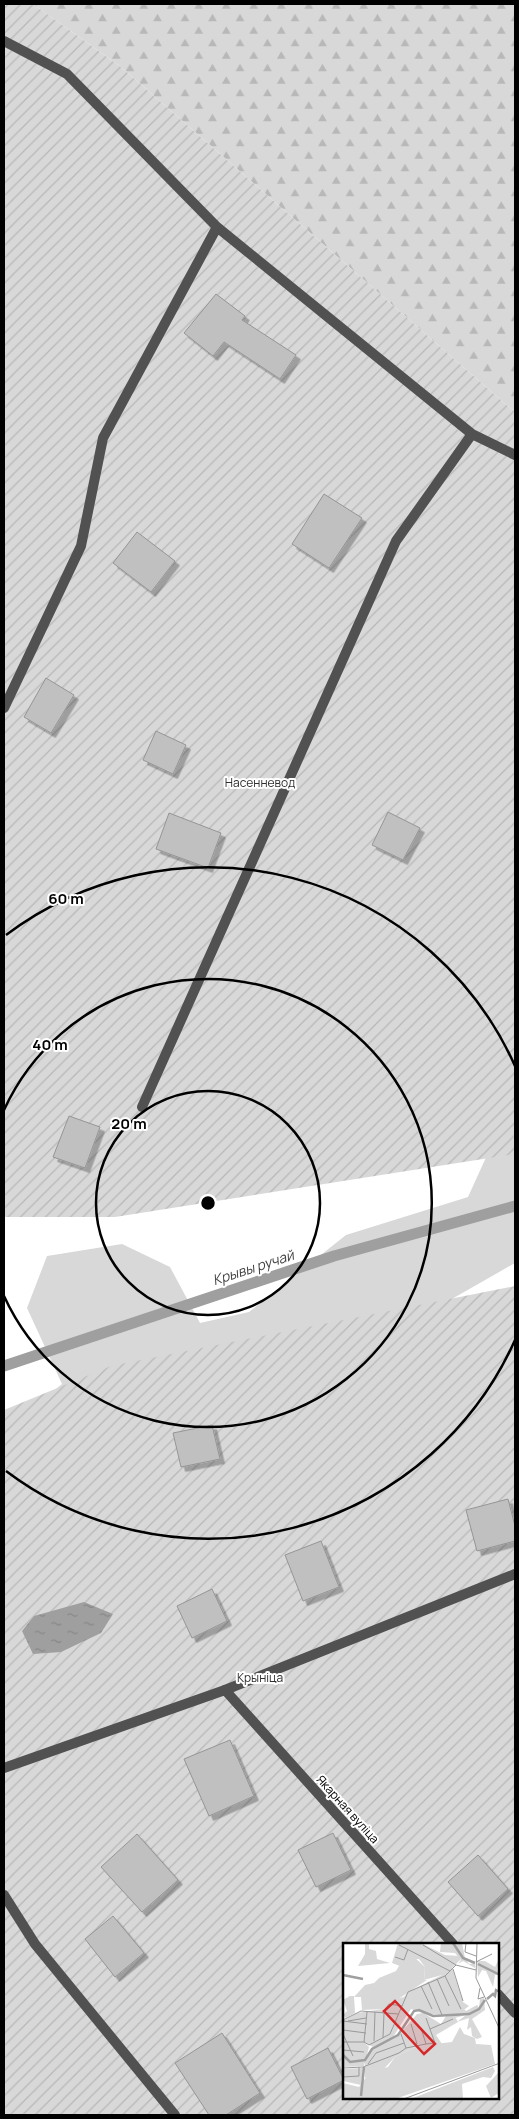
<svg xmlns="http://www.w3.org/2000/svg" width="519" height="2119" font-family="Manrope,sans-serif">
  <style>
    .grass { fill: #d8d8d8 }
    .forest { fill: url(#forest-firs) }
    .garden { fill: url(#garden-furrows); fill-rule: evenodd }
    .water { fill: url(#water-ripples) }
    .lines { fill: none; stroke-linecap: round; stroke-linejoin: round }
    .stream { stroke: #9f9f9f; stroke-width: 11 }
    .building { fill: #c0c0c0; stroke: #959595; filter: url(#shadow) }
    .service { stroke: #515151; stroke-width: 10 }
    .minor { stroke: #515151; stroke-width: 10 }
    .ring { fill: none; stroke: #000; stroke-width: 2.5 }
    .labels { text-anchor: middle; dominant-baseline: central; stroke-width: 4; stroke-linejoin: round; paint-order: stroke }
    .park-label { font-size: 12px; fill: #2f2f2f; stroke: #fff }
    .street-label { font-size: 12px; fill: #000; stroke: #fff }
    .water-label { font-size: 14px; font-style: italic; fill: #404040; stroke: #fff }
    .inset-river { fill: none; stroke: #9f9f9f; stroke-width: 2.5 }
    .inset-road { fill: none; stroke: #999; stroke-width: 1 }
    .view { fill: #d62828; fill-opacity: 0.15; stroke: #d62828; stroke-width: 2.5 }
    .inset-edge { fill: none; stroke: #000; stroke-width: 2.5 }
    .centre { fill: #000; stroke: #fff; stroke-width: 2.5 }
    .ring-label { font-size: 15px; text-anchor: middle; font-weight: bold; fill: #000; stroke: #fff; stroke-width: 4; stroke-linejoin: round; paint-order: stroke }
  </style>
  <defs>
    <pattern id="forest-firs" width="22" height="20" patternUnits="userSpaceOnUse" patternTransform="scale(1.25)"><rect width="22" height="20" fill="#d8d8d8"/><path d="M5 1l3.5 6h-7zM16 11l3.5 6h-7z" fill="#b8b8b8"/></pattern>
    <pattern id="garden-furrows" width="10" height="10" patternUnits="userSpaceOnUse" patternTransform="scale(1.25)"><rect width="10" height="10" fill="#d8d8d8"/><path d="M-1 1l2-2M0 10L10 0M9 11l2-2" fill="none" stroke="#b8b8b8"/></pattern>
    <pattern id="water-ripples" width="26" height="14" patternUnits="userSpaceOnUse" patternTransform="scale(1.25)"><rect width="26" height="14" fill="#9f9f9f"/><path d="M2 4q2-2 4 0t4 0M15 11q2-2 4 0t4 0" fill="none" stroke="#878787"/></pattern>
    <filter id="shadow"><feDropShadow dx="4.5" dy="4.5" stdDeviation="0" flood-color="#0004"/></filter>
  </defs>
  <rect width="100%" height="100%" fill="#fff"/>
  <path class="grass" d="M 515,1134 L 515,1263 L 4,1554 L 11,1425 L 62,1384 L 27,1308 L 47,1256 L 122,1244 L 170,1267 L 200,1323 L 249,1312 L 346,1235 L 468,1197 L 493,1142 Z"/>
  <path class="forest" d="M 33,4 L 515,4 L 515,410 L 511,409 L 121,67 Z"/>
  <path class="garden" d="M 4,4 L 33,4 L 121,67 L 511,409 L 515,410 L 515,1154 L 115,1217 L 4,1217 Z
    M 515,1286 L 515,2115 L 4,2115 L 4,1410 L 111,1366 ZM 344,1944 L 498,1944 L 498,2098 L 344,2098 Z"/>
  <path class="water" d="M 84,1602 L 113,1614 L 101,1633 L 61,1652 L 33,1654 L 22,1631 L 34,1616 Z"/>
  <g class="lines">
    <path class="stream" d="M 4,1366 L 334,1256 L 515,1206"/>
  </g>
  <path class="building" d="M 216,294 L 245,316 L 242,320 L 296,355 L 280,379 L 224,342 L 213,356 L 184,333 Z
    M 324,494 L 362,518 L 329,568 L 292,544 Z
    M 137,532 L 175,561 L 151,592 L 113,563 Z
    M 46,678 L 74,695 L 51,733 L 24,717 Z
    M 156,731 L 186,745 L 173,774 L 143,760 Z
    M 388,812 L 420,828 L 403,860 L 372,845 Z
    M 169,813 L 221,833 L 208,868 L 156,849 Z
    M 69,1116 L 100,1127 L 85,1168 L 53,1157 Z
    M 212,1425 L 220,1459 L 181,1467 L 173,1433 Z
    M 508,1499 L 515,1526 L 515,1541 L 477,1551 L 466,1510 Z
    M 321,1541 L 339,1587 L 303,1601 L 285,1555 Z
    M 212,1589 L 227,1621 L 192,1638 L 177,1606 Z
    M 230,1740 L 254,1796 L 209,1816 L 184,1759 Z
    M 333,1833 L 351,1870 L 316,1887 L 298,1850 Z
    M 137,1834 L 178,1880 L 142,1912 L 101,1867 Z
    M 478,1855 L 508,1889 L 478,1916 L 448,1882 Z
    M 113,1916 L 144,1953 L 115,1977 L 85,1939 Z
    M 222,2033 L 260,2093 L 226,2115 L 209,2115 L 175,2063 Z
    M 328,2048 L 344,2080 L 307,2099 L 291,2067 Z"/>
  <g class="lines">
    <path class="service" d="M 4,41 L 67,74 L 217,227
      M 4,708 L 81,546 L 103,438 L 217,227 L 472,434 L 515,455
      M 142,1107 L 396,541 L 472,434
      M 225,1690 L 515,1574
      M 4,1895 L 35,1944 L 175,2115"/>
    <path class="minor" d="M 4,1768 L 225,1690 L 453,1944
      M 498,1994 L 515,2013"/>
  </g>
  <g class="ring">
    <circle cx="208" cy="1203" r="112"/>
    <path d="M4 1110A224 224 0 1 1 4 1296"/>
    <path d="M515 1340A336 336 0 0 1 6 1471M6 935A336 336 0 0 1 515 1066"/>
  </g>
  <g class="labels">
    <g class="park-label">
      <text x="260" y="782">Насенневод</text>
      <text x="260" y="1677">Крыніца</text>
    </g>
    <g class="street-label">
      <text transform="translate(348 1809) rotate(48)">Якарная вуліца</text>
    </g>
    <g class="water-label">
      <text transform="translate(253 1267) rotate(-18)">Крывы ручай</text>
    </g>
  </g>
  <g transform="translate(343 1943)">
    <rect width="156" height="156" fill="#fff"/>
    <path d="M 7,53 L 11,53 L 12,70 L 3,75 L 0,72 L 4,68 L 0,57 ZM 141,55 L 142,67 L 129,76 L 139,94 L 134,96 L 129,93 L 128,84 L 124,87 L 126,75 L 114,79 L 123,72 L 108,76 L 104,72 L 120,65 L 123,68 L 134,62 L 136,65 L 137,56 Z" fill="#d8d8d8"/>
    <path d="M 98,0 L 119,0 L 122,15 L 126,21 L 132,20 L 132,25 L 120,18 L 115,21 L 118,17 L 112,10 L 97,9 ZM 71,14 L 82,24 L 81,37 L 84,37 L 40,66 L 19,67 L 18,54 L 11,54 L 22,42 L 31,40 L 36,35 L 53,28 L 59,18 ZM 156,16 L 154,28 L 156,26 L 156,32 L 152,32 L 150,44 L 143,28 L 139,27 L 135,34 L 134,18 L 142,18 L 152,24 ZM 117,84 L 121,91 L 132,95 L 133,101 L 148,102 L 152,121 L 52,156 L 0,156 L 0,140 L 16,144 L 27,129 L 45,124 L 52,114 L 74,103 L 109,99 ZM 150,124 L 152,128 L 148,135 L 140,134 L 119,141 L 120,156 L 65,157 Z" fill="#d8d8d8"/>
    <path d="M 22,0 L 26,0 L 26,6 L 33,8 L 34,16 L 47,20 L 15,23 L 22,11 Z" fill="#d8d8d8"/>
    <path d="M 156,129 L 156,150 L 148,155 L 143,143 Z" fill="#d8d8d8"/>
    <path d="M 55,0 L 78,0 L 102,12 L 116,13 L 118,16 L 109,25 L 120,59 L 126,63 L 114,72 L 82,71 L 98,81 L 103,73 L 112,74 L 115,79 L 93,92 L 99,101 L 74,103 L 52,114 L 37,130 L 31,128 L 22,135 L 22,117 L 29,107 L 54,94 L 74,71 L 80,70 L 68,66 L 50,94 L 40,101 L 30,104 L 21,99 L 26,104 L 21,123 L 0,124 L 0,78 L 14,70 L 40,66 L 48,57 L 61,54 L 65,49 L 99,32 L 81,37 L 82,24 L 76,16 L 68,16 L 57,23 L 49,20 ZM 20,125 L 18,142 L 0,138 L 0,126 Z" fill="#d8d8d8"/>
    <path class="inset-river" d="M 110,0 L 120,15 L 132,20M 135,21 L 157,32M 0,32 L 20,36M 144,56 L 150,51 L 152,53 L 153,47 L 157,49M 0,112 L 7,119 L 22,117 L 29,106 L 55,92 L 71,68 L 76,67 L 90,73 L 126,71 L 136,66 L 142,57M 18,153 L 21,124"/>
    <path class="inset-road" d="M 123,0 L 122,9 L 133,13M 134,0 L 133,35 L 157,87M 56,2 L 107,28M 80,2 L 113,22M 52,14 L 61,17 L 65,6M 133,19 L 149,11M 110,26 L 120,58M 102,33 L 118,66M 94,36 L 106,63M 85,39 L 99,72M 78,43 L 89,66M 137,45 L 135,56 L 141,54M 24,69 L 21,99 L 26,102 L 47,91 L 65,49 L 102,33 L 113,22 L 133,27M 39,70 L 46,61 L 59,63M 83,75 L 92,100 L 83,101M 0,77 L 18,68 L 55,71M 0,78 L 24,81M 5,78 L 23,75M 68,81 L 74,101M 87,86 L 110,76M 0,87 L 23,90M 0,91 L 10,113M 40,95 L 41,70M 31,98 L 32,69M 0,99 L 21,99M 63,105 L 83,101 L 78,85M 0,107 L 21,109M 25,121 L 33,110 L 61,100M 0,125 L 20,124 L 56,110 L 63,105 L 58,91M 0,134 L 16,133 L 16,124M 58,157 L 157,120"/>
    <path class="view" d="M 52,58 L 92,101 L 81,111 L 41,68 Z"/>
    <rect width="156" height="156" class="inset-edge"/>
  </g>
  <circle cx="208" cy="1203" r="8" class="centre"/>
  <g class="ring-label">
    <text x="66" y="904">60 m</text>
    <text x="50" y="1050">40 m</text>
    <text x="129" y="1129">20 m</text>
  </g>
  <rect width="519" height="2119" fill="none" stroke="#000000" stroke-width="10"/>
</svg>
